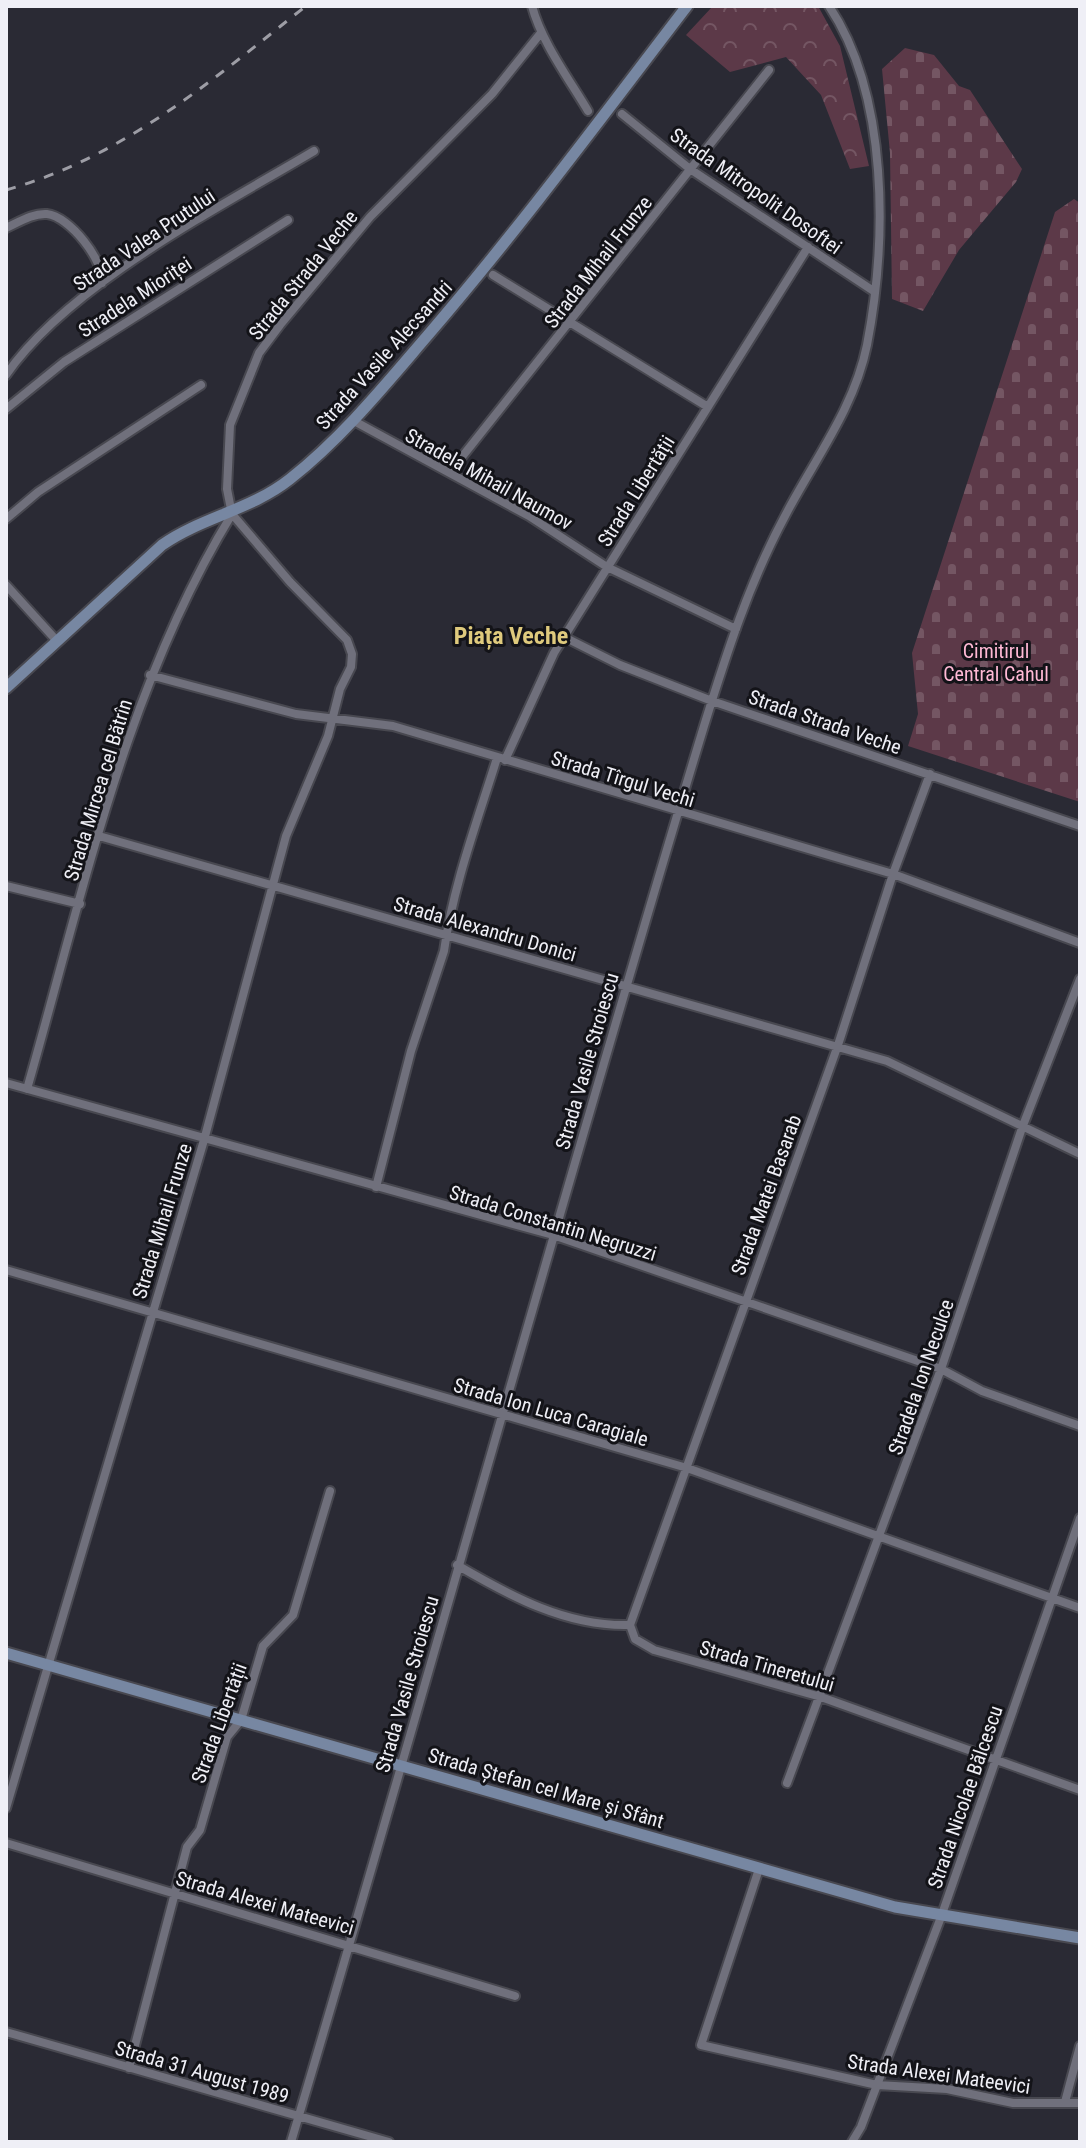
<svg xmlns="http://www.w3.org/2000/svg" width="1086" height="2148" font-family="'Roboto Condensed',sans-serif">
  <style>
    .forest { fill: url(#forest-crowns) }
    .cemetery { fill: url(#cemetery-stones) }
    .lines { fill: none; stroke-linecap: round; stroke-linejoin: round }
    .street-casing { stroke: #484850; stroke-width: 12 }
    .secondary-casing { stroke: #484850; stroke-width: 15 }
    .street { stroke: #70707c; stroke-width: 8 }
    .secondary { stroke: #7787a2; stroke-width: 11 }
    .rail { stroke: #9d9da5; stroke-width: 3; stroke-dasharray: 10 10; stroke-linecap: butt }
    .labels { text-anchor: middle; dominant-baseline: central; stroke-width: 6; stroke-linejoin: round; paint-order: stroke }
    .street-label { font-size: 20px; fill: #efeff6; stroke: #131318 }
    .park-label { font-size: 20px; fill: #ffb9d5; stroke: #131318 }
    .quarter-label { font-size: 24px; font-weight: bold; fill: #dfca7d; stroke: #131318 }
  </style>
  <defs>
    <pattern id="forest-crowns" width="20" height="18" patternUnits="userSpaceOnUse" patternTransform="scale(2)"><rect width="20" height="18" fill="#5c3948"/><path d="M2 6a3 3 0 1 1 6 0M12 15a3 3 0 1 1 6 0" fill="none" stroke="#745663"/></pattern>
    <pattern id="cemetery-stones" width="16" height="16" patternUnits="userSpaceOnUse" patternTransform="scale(2)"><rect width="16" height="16" fill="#5c3948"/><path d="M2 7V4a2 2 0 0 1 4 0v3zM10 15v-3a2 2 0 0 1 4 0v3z" fill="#745663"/></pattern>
  </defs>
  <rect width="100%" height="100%" fill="#2a2a34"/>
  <path class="forest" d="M 818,6 L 840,46 L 869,166 L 850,169 L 821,95 L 786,57 L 730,72 L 686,35 L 712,7 Z"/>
  <path class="cemetery" d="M 905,48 L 934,55 L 959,86 L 970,90 L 1022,169 L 1016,182 L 959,250 L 923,311 L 892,299 L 890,153 L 882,69 Z
    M 1074,199 L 1080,203 L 1080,802 L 908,746 L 918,714 L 912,653 L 1055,212 Z"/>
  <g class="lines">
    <defs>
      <path id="street" d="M 532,6 C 541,41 569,79 588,111
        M 622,114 L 690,169 L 875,292
        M 6,228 C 19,222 33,213 47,214 C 69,216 105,261 102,283
        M 493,275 L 708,407
        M 6,375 C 68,285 220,207 314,151
        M 6,409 L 64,362 L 288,220
        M 354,421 L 529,516 L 607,567 L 736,629
        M 450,472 L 769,70
        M 6,519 L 38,492 L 201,385
        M 6,585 L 57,641
        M 564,637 L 620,665 L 712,701 L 1080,826
        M 150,675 L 296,714 L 393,726 L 893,874 L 1080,943
        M 505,760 L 554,653 L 808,247
        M 99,836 L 887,1061 L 1080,1154
        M 6,886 L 80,904
        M 6,1083 L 553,1235 L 941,1369 L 982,1391 L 1080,1426
        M 27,1089 C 83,894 125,689 232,514
        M 376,1187 L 411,1051 L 444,951 C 453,886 477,822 497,758
        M 6,1270 L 687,1468 L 1080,1608
        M 457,1565 C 510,1596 567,1627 630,1625 L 635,1639 L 654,1650 L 821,1697 L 1080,1790
        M 630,1625 L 838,1045 L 893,874 L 930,774
        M 787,1783 L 941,1369 L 1022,1128 L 1080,979
        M 6,1808 L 204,1140 L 286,836 L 328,736 L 340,689 L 351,667 L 352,654 L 347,640 L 290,582 L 232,514 L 227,489 L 230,425 L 259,353 L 280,325 L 370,217 L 492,94 L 540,34
        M 6,1843 L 515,1996
        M 759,1869 L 701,2045 L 877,2085 L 947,2089 L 1013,2103 L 1080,2103
        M 6,2032 L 389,2142
        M 129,2068 L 187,1847 L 200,1830 L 227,1737 L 241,1720 L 263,1646 L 293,1615 L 330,1491
        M 1065,2102 L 1080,2046
        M 291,2142 C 432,1671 561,1197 704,726 C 726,655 749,583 785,516 C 814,460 854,409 867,345 C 887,241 889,96 829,6
        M 852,2142 L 861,2127 L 941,1917 L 1080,1518"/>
      <path id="secondary" d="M 6,688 L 162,545 C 202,517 251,510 290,479 C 343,437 385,385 428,335 C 519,229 602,117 687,6
        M 6,1653 L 895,1907 L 1080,1938"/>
    </defs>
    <use href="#street" class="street-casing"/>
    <use href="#secondary" class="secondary-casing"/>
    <use href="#street" class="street"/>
    <use href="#secondary" class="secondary"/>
    <path class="rail" d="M 6,190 C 124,157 212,80 306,6"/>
  </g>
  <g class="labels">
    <g class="street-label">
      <text transform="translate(756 191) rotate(35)">Strada Mitropolit Dosoftei</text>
      <text transform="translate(144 240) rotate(-34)">Strada Valea Prutului</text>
      <text transform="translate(598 262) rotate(-52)">Strada Mihail Frunze</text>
      <text transform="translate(303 275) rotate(-51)">Strada Strada Veche</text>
      <text transform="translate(135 297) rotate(-33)">Stradela Mioriței</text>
      <text transform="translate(384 355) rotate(-48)">Strada Vasile Alecsandri</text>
      <text transform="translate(489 479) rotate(29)">Stradela Mihail Naumov</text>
      <text transform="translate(636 491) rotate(-58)">Strada Libertății</text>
      <text transform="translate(825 722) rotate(19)">Strada Strada Veche</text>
      <text transform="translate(623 779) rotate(17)">Strada Tîrgul Vechi</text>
      <text transform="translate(98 790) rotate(-73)">Strada Mircea cel Bătrîn</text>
      <text transform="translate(485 929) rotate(16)">Strada Alexandru Donici</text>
      <text transform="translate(587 1061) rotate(-74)">Strada Vasile Stroiescu</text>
      <text transform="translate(766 1195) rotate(-70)">Strada Matei Basarab</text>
      <text transform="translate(162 1221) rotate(-73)">Strada Mihail Frunze</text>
      <text transform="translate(553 1223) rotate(17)">Strada Constantin Negruzzi</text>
      <text transform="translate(921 1377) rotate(-71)">Stradela Ion Neculce</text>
      <text transform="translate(551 1412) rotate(16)">Strada Ion Luca Caragiale</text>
      <text transform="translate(767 1666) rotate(16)">Strada Tineretului</text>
      <text transform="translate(407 1684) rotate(-74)">Strada Vasile Stroiescu</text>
      <text transform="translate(219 1723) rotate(-70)">Strada Libertății</text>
      <text transform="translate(546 1788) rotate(16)">Strada Ștefan cel Mare și Sfânt</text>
      <text transform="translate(965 1797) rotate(-71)">Strada Nicolae Bălcescu</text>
      <text transform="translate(265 1903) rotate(16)">Strada Alexei Mateevici</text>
      <text transform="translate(202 2072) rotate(16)">Strada 31 August 1989</text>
      <text transform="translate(939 2074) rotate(8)">Strada Alexei Mateevici</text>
    </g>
    <g class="park-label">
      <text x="996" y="651">Cimitirul<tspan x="996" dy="23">Central Cahul</tspan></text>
    </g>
    <g class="quarter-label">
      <text x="511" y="636">Piața Veche</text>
    </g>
  </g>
  <rect width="1086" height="2148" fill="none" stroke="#efeff6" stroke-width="16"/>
</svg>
